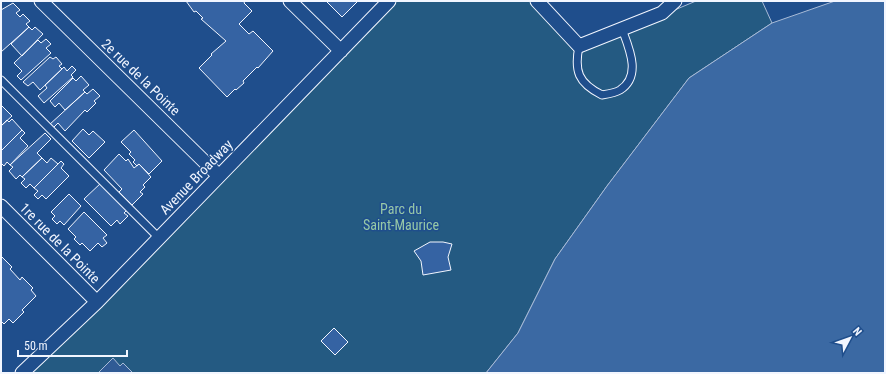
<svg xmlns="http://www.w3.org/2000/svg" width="886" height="374" font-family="'Roboto Condensed',sans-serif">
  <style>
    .green { fill: #245a82; stroke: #a8bbd7 }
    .parking { fill: #305b95; stroke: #a8bbd7 }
    .water { fill: #3b69a3; stroke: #a8bbd7 }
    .building { fill: #3563a3; stroke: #f2f6ff }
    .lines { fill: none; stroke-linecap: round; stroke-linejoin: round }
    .lane-casing { stroke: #f2f6ff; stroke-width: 9 }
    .street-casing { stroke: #f2f6ff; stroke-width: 15 }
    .lane { stroke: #1f4e8c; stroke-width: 7 }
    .street { stroke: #1f4e8c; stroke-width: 13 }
    .labels { text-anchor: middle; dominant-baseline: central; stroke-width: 3; stroke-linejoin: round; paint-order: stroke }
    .street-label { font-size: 14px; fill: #f2f6ff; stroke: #1f4e8c }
    .park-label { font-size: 14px; fill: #97c8a6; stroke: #1f4e8c }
  </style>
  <rect width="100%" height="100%" fill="#1f4e8c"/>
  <path class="green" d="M 393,1 L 531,1 L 575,52 L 696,1 L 762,1 L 772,23 L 689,78 L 607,186 L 555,259 L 518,333 L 486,373 L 24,373 Z"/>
  <path class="parking" d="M 113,358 L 120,366 L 123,363 L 133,373 L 98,373 Z"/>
  <path class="water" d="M 835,1 L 885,1 L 885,373 L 486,373 L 518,333 L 555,259 L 607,186 L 689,78 L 772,23 Z"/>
  <path class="building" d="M 186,1 L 245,1 L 244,3 L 252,11 L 239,24 L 249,34 L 253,31 L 273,51 L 258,68 L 257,67 L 243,81 L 244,83 L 236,90 L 235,89 L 227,97 L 199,68 L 212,55 L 211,54 L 226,41 L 201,19 L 203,18 L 196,11 L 194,12 Z
    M 326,1 L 358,1 L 342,17 Z
    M 13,3 L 20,10 L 16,13 L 20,17 L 23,14 L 30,21 L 26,24 L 29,27 L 1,52 L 1,10 Z
    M 29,27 L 32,30 L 35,27 L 43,34 L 22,56 L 11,44 Z
    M 46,39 L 51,44 L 46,48 L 51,53 L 21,80 L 17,76 L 22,71 L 14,63 L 38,40 L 41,43 Z
    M 50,57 L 53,59 L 56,57 L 62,64 L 59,66 L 62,69 L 40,90 L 33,82 L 28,86 L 23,82 Z
    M 72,66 L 76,70 L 71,75 L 73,77 L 44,103 L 38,96 L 47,88 L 45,85 L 64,67 L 67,71 Z
    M 81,76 L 89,85 L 83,90 L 85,92 L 65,110 L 59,103 L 55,107 L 50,101 L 73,78 L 76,81 Z
    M 93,89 L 100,96 L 94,101 L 96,103 L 87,112 L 85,110 L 65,131 L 58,123 L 52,129 L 49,125 L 85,92 L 87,94 Z
    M 1,105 L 12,116 L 1,126 Z
    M 12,119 L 22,130 L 1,151 L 1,126 L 7,120 L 9,122 Z
    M 83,129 L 89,135 L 93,131 L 105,142 L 89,158 L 72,141 Z
    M 22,130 L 25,133 L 20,138 L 28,146 L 10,165 L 7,162 L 4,166 L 1,163 L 1,151 Z
    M 134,130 L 162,161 L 149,174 L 139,164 L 137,166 L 133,162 L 135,160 L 129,154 L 131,152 L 121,142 Z
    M 45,133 L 51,139 L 37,153 L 42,158 L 22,177 L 20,175 L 16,179 L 9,171 L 13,167 L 10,165 Z
    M 119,154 L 126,161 L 128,159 L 134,168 L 139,164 L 151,177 L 143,185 L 145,187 L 140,192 L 143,194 L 132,205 L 119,192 L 122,189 L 104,170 Z
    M 42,158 L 47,163 L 51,158 L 58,164 L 34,188 L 30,184 L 26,188 L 21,183 L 25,179 L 22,177 Z
    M 61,161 L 64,164 L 61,168 L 69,176 L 46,199 L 42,195 L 38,199 L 34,195 L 38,191 L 34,188 Z
    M 102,182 L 129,208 L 124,213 L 128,216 L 120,224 L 117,220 L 111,226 L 84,199 Z
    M 69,194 L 81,206 L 64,225 L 60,221 L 57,224 L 52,219 L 55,216 L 51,212 Z
    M 84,212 L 107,235 L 103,238 L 107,243 L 102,247 L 98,243 L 90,251 L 82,243 L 80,245 L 74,239 L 76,237 L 68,229 Z
    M 430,242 L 443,242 L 452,244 L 448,257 L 451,270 L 423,275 L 421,261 L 414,251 Z
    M 1,256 L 12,267 L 10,269 L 20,280 L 22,277 L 33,288 L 31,290 L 36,296 L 22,310 L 24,312 L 13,323 L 9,319 L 4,324 L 1,321 Z
    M 334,328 L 348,342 L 335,355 L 321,341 Z"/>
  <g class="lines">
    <defs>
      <path id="lane" d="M 579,46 C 574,71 578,83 602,95 C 608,94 615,93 620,90 C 642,76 629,48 622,29
        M 1,80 L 159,238"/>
      <path id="street" d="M 41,1 L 219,176
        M 290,1 L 341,51
        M 537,1 L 579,46 L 662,13 L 675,1
        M 1,206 L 97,302
        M 22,373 L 97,302 L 389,1"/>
    </defs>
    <use href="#lane" class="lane-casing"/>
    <use href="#street" class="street-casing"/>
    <use href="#lane" class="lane"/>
    <use href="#street" class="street"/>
  </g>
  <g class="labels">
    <g class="street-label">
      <text transform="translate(141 77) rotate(44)">2e rue de la Pointe</text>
      <text transform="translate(196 177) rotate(-46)">Avenue Broadway</text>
      <text transform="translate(60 243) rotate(45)">1re rue de la Pointe</text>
    </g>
    <g class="park-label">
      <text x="401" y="209">Parc du<tspan x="401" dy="16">Saint-Maurice</tspan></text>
    </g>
  </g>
  <rect width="886" height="374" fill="none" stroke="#f2f6ff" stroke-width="4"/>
  <g transform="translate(850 338) rotate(49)" stroke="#1f4e8c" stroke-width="3" paint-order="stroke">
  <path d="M0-3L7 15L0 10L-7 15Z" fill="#f2f6ff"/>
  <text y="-6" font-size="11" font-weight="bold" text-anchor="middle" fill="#f2f6ff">N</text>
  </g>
  <path d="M18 350v6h109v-6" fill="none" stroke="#f2f6ff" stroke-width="2"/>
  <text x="24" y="350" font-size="12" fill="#f2f6ff" stroke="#1f4e8c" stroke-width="3" paint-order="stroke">50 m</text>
</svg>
